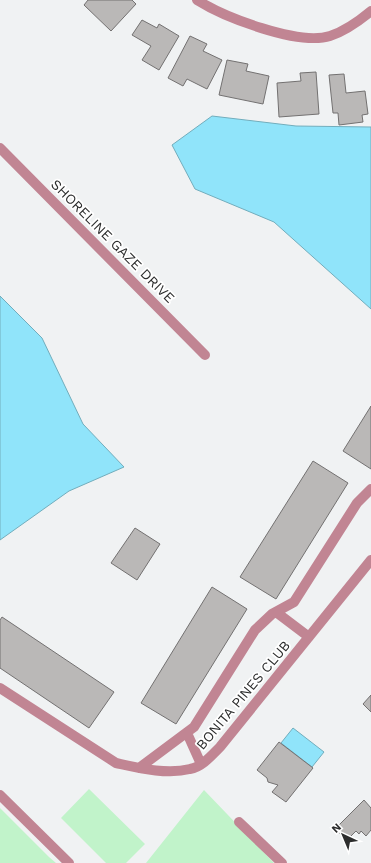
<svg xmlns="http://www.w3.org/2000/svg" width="371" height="863" font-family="'Work Sans',sans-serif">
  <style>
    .green { fill: #c1f3ca }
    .water { fill: #90e4fa; stroke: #72adbc }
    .building { fill: #bab8b7; stroke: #737171 }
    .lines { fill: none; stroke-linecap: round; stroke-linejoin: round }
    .minor { stroke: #c18593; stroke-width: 10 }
    .labels { text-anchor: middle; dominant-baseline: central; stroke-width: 3.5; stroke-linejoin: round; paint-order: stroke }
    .street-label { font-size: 14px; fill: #2c2d2d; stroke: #fff }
  </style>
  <rect width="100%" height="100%" fill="#f0f2f3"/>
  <path class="green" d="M 89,789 L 145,844 L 126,863 L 106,863 L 61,818 Z
    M 204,790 L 274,863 L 146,863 Z
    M 0,808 L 49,857 L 56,863 L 0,863 Z"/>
  <path class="water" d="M 212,116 L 296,126 L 371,127 L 371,309 L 274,222 L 195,189 L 172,145 Z
    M 0,296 L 42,338 L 83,424 L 124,467 L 69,491 L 0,540 Z
    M 293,728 L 324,752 L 312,767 L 281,743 Z"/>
  <path class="building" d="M 88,0 L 132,0 L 136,4 L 111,31 L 84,5 Z
    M 142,20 L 157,28 L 159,24 L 179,36 L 159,70 L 142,60 L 151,46 L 132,35 Z
    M 190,36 L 207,44 L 203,51 L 222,60 L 207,89 L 187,79 L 183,86 L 168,78 Z
    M 227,60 L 248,64 L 246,71 L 269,76 L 263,104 L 219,95 Z
    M 316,72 L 319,114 L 279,117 L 277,83 L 301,81 L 300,73 Z
    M 344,74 L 346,93 L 365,91 L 368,114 L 362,115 L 363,122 L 339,125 L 338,113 L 333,113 L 329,75 Z
    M 371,406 L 371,469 L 343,451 Z
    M 313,461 L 348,483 L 276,599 L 240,577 Z
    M 135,528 L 160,544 L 137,580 L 111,563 Z
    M 212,587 L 247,609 L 176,724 L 141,703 Z
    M 2,617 L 114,692 L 89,728 L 0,668 L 0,620 Z
    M 371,695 L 371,712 L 363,704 Z
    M 279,742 L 313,768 L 286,802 L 272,792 L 278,785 L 268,782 L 267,778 L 257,770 Z
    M 364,800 L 371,808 L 371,830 L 366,836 L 361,831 L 359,834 L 356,831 L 347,840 L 335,829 Z"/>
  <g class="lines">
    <path class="minor" d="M 197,0 C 224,17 298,46 330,36 C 345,31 359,21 371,11
      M 0,148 L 205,355
      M 276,612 L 309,637
      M 0,688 L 116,763 C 139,768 167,775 190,769 C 202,767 212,755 220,747 L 371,560
      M 187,733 L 201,764
      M 139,768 L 194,727 L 255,630 L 272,614 L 294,602 L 357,503 L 371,489
      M 0,795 L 69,863
      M 239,822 L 282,863"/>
  </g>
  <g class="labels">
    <g class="street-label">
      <text transform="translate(113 241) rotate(45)">SHORELINE GAZE DRIVE</text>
      <text transform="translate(243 695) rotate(-50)">BONITA PINES CLUB</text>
    </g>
  </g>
  <g transform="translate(343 835) rotate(316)" stroke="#ffffff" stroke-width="3" paint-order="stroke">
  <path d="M0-3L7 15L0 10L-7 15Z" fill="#2c2d2d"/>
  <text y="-6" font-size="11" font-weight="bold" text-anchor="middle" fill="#2c2d2d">N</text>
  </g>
</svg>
